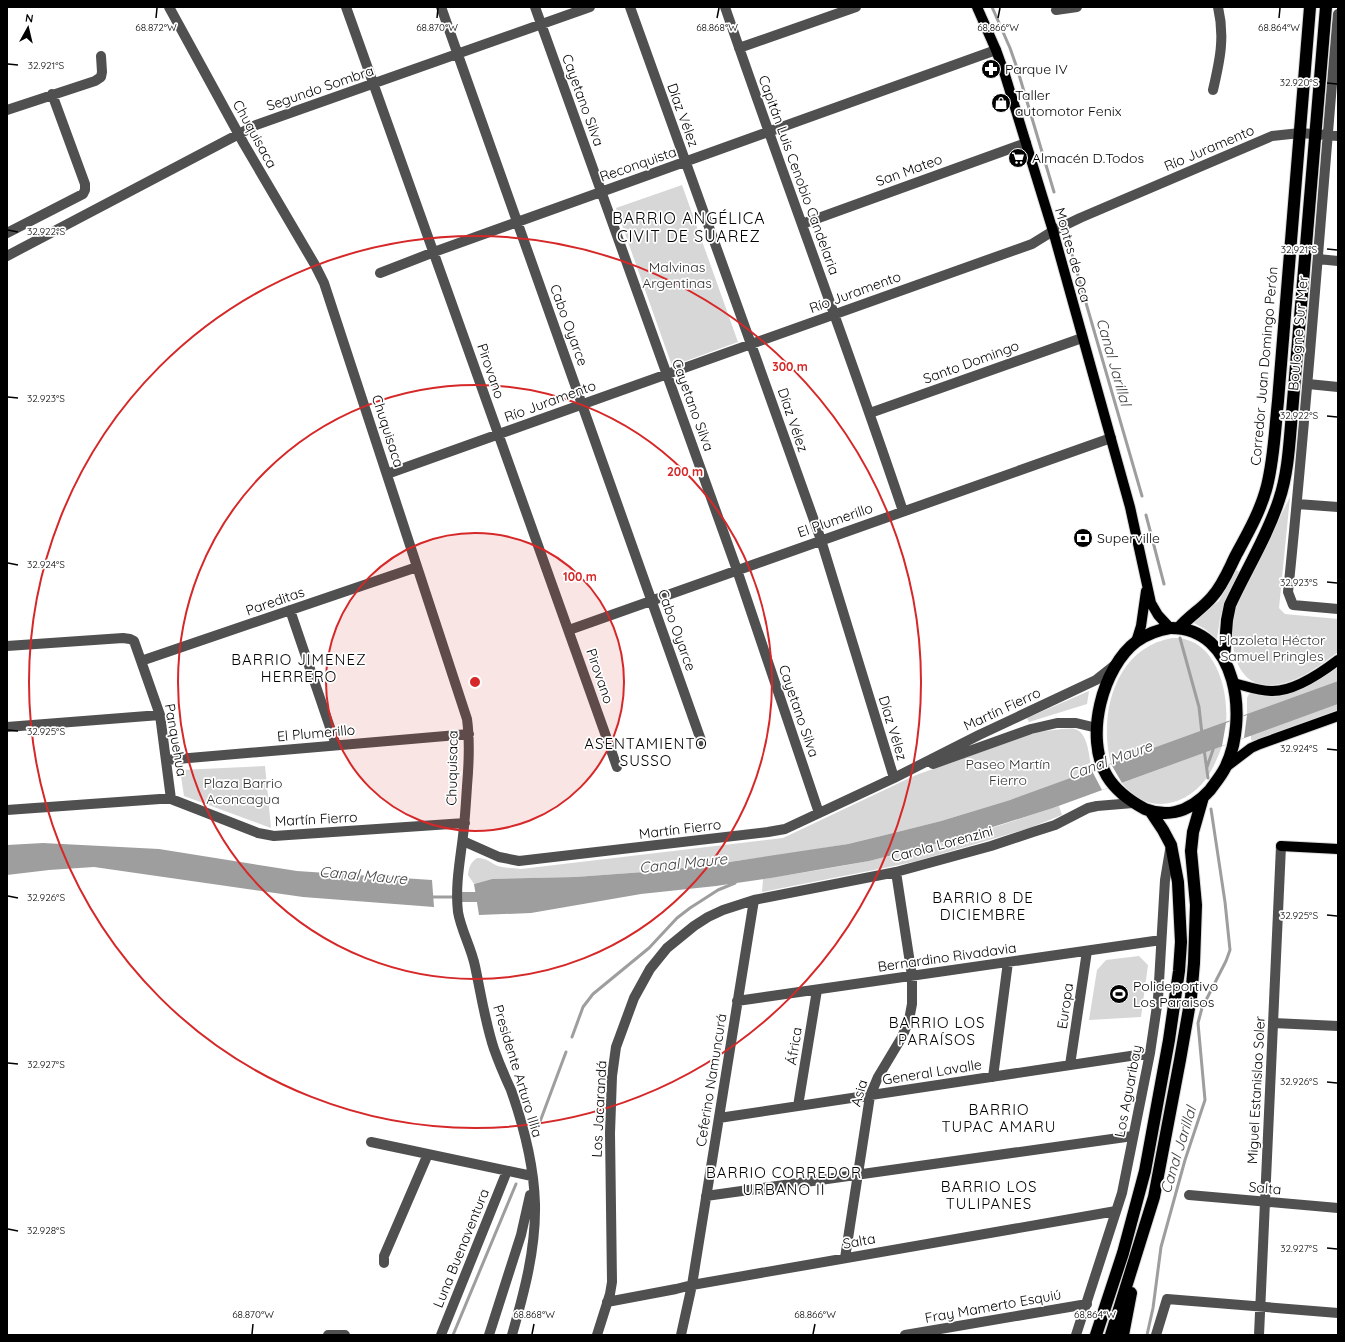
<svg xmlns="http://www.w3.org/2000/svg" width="1345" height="1342" font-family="Quicksand,sans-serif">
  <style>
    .green { fill: #d7d7d7 }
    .water { fill: #9e9e9e }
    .pier { fill: #fff }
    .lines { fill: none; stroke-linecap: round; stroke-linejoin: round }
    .stream { stroke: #9e9e9e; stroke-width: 3 }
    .canal { stroke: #9e9e9e; stroke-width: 10 }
    .major-casing { stroke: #dbdbdb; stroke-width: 12 }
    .highway-casing { stroke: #dbdbdb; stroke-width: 14 }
    .minor { stroke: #505050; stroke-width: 10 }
    .major { stroke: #000; stroke-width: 10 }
    .highway { stroke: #000; stroke-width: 12 }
    .ticks { fill: none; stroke: #000; stroke-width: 1.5 }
    .ring { fill: none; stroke: #d62828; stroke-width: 2 }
    .labels { text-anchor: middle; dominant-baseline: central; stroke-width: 3.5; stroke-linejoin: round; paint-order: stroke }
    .poi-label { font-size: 14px; fill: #000; stroke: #fff; text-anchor: start }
    .street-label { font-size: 14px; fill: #000; stroke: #fff }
    .park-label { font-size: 14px; fill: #2e2e2e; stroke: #fff }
    .water-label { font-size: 15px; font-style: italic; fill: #3f3f3f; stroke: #fff }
    .neighbourhood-label { font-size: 15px; letter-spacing: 1px; fill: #000; stroke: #fff }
    .quarter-label { font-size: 16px; letter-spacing: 1px; fill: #000; stroke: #fff }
    .ticks-label { font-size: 10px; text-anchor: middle; fill: #000; stroke: #fff; stroke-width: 3.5; stroke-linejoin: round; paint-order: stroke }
    .centre { fill: #d62828; stroke: #fff; stroke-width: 2 }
    .ring-label { font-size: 12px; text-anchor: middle; font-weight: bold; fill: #d62828; stroke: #fff; stroke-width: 3.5; stroke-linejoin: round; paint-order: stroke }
  </style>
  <rect width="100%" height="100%" fill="#fff"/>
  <path class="green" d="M 682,185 L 738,342 L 672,366 L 616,208 Z
    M 1290,497 L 1279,608 L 1285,614 L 1338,619 L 1338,652 C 1319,666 1298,683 1273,685 C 1232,689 1228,637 1235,608 Z
    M 1236,570 L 1240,572 L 1224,605 L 1220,618 L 1217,639 L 1205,629 L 1192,622 L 1219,601 Z
    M 1172,638 C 1215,636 1229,689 1226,723 L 1111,764 C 1098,714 1115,648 1172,638 Z
    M 1338,665 L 1338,681 L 1247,715 L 1247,698 L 1249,694 C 1256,693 1263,696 1270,697 C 1293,697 1322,679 1338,665 Z
    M 1089,691 L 1087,704 L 1029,722 L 1027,718 Z
    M 1338,704 L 1338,710 L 1252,741 L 1251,739 L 1251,735 Z
    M 1062,729 C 1066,729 1071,728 1075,729 C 1089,733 1089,759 1092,771 L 1010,800 L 941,821 L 848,844 L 781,855 L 658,871 L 575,877 L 492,879 L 474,884 L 468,875 C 469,867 470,863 477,858 C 485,857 491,863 498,866 C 505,868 513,868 521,869 L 783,838 L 916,775 L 1038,732 Z
    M 1222,746 C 1218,757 1213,769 1206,779 C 1183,809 1145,814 1122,783 Z
    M 265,766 L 271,828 L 184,796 L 180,770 Z
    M 1059,806 L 1062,815 L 1027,829 L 917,861 L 894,866 L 762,892 L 763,879 C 798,873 834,868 868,861 C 933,847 996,827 1059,806 Z
    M 1139,956 L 1148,965 L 1141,1017 L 1089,1020 L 1097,970 L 1106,960 Z"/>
  <path class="water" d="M 1338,681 L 1338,704 L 1053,808 L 961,837 L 917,849 L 869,861 L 771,878 L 716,886 L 641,894 L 531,913 L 479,915 L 474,884 L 492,879 L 575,877 L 658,871 L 716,864 L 848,844 L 893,833 L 941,821 L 1010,800 Z
    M 43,843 L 159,849 L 297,871 L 432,880 L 434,907 L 303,897 L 94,867 L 49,870 L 7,875 L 7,845 Z"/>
  <path class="pier" d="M 1247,715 L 1244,738 L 1222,746 L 1226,723 Z
    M 1111,764 L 1122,783 L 1102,790 L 1092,771 Z"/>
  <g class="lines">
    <path class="stream" d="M 992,7 L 1010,48 L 1017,68 L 1054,192
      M 1066,234 L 1142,496
      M 1146,515 L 1164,584
      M 1180,638 L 1199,707 L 1202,734
      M 1204,749 L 1208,778
      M 1207,767 L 1215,744
      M 432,897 L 455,897
      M 572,1037 L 583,1007 L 593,994 L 649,948 L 677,918 L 690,908 L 718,890 L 735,883
      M 538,1127 L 566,1052
      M 453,1335 L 516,1184
      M 1147,1335 L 1153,1308 L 1161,1247 L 1185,1160 L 1205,1100 L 1198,1023 L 1202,1008 L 1226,961 L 1230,950 L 1225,902 L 1211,809"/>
    <path class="canal" d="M 457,897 L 489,897"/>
    <defs>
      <path id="major" d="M 977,7 L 996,50 L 1005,75 L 1053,231 L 1130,507 L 1151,603 L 1158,615 L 1170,628
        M 1136,642 L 1141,626 L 1146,591
        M 1234,683 C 1246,686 1258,691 1271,691 C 1294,692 1321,673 1338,660
        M 1226,767 L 1251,748 L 1260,744 L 1338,716
        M 1281,846 L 1338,849"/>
      <path id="highway" d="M 1170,628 C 1238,627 1249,720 1225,768 C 1221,776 1215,783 1210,790 C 1200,801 1189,809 1175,812 C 1165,814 1155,813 1145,809 C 1130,801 1116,791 1107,776 C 1084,738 1102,667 1137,641 C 1147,634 1157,630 1170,628 Z
        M 1179,628 C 1189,616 1202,609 1212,597 C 1223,585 1229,569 1236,555 C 1248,533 1261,510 1267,486 C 1274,458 1275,429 1278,401 L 1310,7
        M 1224,659 L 1227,620 L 1230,605 C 1246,570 1267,537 1279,500 C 1287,477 1289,450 1291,425 L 1326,7
        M 1096,1335 L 1123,1253 L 1145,1171 L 1169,1040 L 1179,971 L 1181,942 L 1178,882 L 1171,845 L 1163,830 L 1151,812
        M 1111,1335 L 1154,1197 L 1180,1060 L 1191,997 L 1194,963 L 1196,905 L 1191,851 L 1193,832 L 1203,797
        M 1123,1335 L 1131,1293"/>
    </defs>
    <use href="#major" class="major-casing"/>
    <use href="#highway" class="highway-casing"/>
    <path class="minor" d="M 169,7 L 244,144 L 315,265 L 324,283 L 467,719 C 470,741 469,763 467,786 C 466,802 465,819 463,836 C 460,861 455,886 458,912 C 461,930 471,947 475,966 C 481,994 485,1022 494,1049 C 499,1063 505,1077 511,1090 C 524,1127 534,1166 535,1204 C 536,1249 524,1293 512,1335
      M 346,7 L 617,767
      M 441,7 L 702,743
      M 535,7 L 737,570 L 819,813
      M 630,7 L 751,344 L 821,540 L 894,778
      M 725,7 C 783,176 846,342 903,511
      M 1056,10 L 1077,7
      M 1338,14 C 1321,207 1308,399 1288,592 L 1293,605 L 1338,609
      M 739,48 L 856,7
      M 1213,90 C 1220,60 1225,37 1218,7
      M 7,110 L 95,81 L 101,77 L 102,72 L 101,56
      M 802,224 L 1026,143
      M 7,233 L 83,194 L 85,190 L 85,184 L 52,94
      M 7,256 L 256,125 L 590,7
      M 1318,259 L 1338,261
      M 380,273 L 434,252 L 996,50
      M 1308,384 L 1338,387
      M 870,413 L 1082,338
      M 387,474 L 1032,244 L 1053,231 L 1080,218 L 1272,136 L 1300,133 L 1338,136
      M 1297,504 L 1338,507
      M 290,610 L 336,745
      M 569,630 L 1111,438
      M 7,646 L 123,638 L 130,639 L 134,641 L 160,715 L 171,799
      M 141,661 L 417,567
      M 7,727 L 160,715
      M 166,760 L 469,734
      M 933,764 L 1031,729 L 1057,723 L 1076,723 L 1097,728
      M 7,810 L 160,799 L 171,799 L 258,833 L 274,836 L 465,823
      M 463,841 L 499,857 L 519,861 L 768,832 L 785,829 L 894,778 L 979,735 L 1096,680 L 1115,665
      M 737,1001 L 1161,940
      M 1273,1023 L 1338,1026
      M 1070,1065 L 1087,951
      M 993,1077 L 1008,962
      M 798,1106 L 817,990
      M 719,1118 L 1150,1053
      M 371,1142 L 532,1176
      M 1189,1195 L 1338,1208
      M 706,1196 L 1133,1136
      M 845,1258 L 870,1096 L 878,1077 L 902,1037 L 909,1020 L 912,1004 L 912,976 L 896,872
      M 384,1263 L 384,1256 L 428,1154
      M 607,1302 L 676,1289 L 692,1285 L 1116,1211
      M 328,1335 L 345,1335
      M 441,1335 L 507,1171
      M 489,1335 L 521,1235 L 530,1195
      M 597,1335 L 610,1294 L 612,1282 L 610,1133 L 612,1076 L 616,1047 L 634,998 L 650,969 L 667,948 L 694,926 L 708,917 L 723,910 L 754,900 L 896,872 L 991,846 L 1033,832 L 1055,825 L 1088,808 L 1097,806 L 1133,803
      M 681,1335 L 692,1285 L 754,900
      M 905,1335 L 1087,1304
      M 1076,1335 L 1122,1193 L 1150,1053 L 1158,999 L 1165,880 L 1170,850
      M 1156,1335 L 1167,1299 L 1338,1313
      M 1259,1335 L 1281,846"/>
    <use href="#major" class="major"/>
    <use href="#highway" class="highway"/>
  </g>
  <path class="ticks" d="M 156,18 L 157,8M 437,18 L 438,8M 717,18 L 719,8M 998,18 L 1000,8M 1279,18 L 1280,8M 8,64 L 18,65M 1327,83 L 1337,84M 8,230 L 18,232M 1327,249 L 1337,250M 8,397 L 18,398M 1327,416 L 1337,417M 8,563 L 18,565M 1327,582 L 1337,583M 8,730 L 18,731M 1327,749 L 1337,750M 8,896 L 18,898M 1327,915 L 1337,916M 8,1063 L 18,1064M 1327,1082 L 1337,1083M 8,1229 L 18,1231M 1327,1248 L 1337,1249M 252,1334 L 253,1324M 532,1334 L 534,1324M 813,1334 L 815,1324M 1094,1334 L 1095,1324"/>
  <circle cx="475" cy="682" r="149" fill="#d62828" fill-opacity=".12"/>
  <g class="ring">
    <circle cx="475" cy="682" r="149"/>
    <circle cx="475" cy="682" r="297"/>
    <circle cx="475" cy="682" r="446"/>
  </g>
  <defs>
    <symbol id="pharmacy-disc" viewBox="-11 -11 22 22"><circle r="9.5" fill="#000" stroke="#fff"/><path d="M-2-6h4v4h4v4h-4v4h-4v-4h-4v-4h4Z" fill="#fff"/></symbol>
    <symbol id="shop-disc" viewBox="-11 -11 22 22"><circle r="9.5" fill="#000" stroke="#fff"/><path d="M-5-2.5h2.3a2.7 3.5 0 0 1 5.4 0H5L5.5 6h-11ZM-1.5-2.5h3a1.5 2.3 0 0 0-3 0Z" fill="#fff"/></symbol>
    <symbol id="supermarket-disc" viewBox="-11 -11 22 22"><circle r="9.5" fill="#000" stroke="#fff"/><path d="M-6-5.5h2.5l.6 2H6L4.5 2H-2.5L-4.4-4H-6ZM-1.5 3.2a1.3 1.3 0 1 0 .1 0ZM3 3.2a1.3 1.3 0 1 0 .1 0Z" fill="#fff"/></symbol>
    <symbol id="bank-disc" viewBox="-11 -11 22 22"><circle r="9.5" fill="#000" stroke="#fff"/><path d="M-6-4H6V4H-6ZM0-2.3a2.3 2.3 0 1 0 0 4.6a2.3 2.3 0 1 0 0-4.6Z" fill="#fff"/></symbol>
    <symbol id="stadium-disc" viewBox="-11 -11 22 22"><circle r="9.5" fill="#000" stroke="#fff"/><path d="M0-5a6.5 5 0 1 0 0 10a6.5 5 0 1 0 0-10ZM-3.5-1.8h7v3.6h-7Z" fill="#fff"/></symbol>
  </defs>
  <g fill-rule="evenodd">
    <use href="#pharmacy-disc" x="980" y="58" width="22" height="22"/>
    <use href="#shop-disc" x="990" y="92" width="22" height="22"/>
    <use href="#supermarket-disc" x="1007" y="147" width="22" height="22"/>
    <use href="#bank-disc" x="1072" y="527" width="22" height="22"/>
    <use href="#stadium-disc" x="1108" y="983" width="22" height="22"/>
  </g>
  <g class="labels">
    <g class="poi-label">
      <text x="1005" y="69">Parque IV</text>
      <text x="1015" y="95">Taller<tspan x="1015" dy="16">automotor Fenix</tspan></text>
      <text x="1032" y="158">Almacén D.Todos</text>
      <text x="1097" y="538">Superville</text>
      <text x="1133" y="986">Polideportivo<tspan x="1133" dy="16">Los Paraisos</tspan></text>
    </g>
    <g class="street-label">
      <text transform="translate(320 88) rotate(-19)">Segundo Sombra</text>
      <text transform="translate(583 100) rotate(70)">Cayetano Silva</text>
      <text transform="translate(683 115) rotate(70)">Díaz Vélez</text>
      <text transform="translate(255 134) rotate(61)">Chuquisaca</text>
      <text transform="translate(1209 148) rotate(-23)">Río Juramento</text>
      <text transform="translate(638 164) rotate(-19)">Reconquista</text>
      <text transform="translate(909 170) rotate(-20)">San Mateo</text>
      <text transform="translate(799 175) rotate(70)">Capitán Luis Cenobio Candelaria</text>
      <text transform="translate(1073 255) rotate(74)">Montes de Oca</text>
      <text transform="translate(855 292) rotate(-20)">Río Juramento</text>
      <text transform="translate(569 325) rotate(70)">Cabo Oyarce</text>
      <text transform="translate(1298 333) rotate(-85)">Boulogne Sur Mer</text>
      <text transform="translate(971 362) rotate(-20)">Santo Domingo</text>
      <text transform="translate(1264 366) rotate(-85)">Corredor Juan Domingo Perón</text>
      <text transform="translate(491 371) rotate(71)">Pirovano</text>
      <text transform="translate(550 401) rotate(-20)">Río Juramento</text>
      <text transform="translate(693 405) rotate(70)">Cayetano Silva</text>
      <text transform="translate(793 420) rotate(71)">Díaz Vélez</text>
      <text transform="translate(388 431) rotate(72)">Chuquisaca</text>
      <text transform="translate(835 520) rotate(-19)">El Plumerillo</text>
      <text transform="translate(275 601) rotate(-19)">Pareditas</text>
      <text transform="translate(677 630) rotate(70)">Cabo Oyarce</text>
      <text transform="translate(600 676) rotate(71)">Pirovano</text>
      <text transform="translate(1002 709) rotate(-25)">Martín Fierro</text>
      <text transform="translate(799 711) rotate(71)">Cayetano Silva</text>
      <text transform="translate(893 728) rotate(73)">Díaz Vélez</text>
      <text transform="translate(316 733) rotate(-5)">El Plumerillo</text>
      <text transform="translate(176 740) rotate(80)">Panquehua</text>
      <text transform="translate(452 768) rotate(-89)">Chuquisaca</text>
      <text transform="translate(316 819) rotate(-3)">Martín Fierro</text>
      <text transform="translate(680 829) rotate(-7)">Martín Fierro</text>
      <text transform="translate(942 844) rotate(-15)">Carola Lorenzini</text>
      <text transform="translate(947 957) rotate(-8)">Bernardino Rivadavia</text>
      <text transform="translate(1065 1006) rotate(-82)">Europa</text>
      <text transform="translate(794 1046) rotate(-81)">África</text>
      <text transform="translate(518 1071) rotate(73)">Presidente Arturo Illia</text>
      <text transform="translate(932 1072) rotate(-9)">General Lavalle</text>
      <text transform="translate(711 1080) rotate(-81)">Ceferino Namuncurá</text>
      <text transform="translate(1256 1090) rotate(-87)">Miguel Estanislao Soler</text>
      <text transform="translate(1128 1091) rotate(-79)">Los Aguaribay</text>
      <text transform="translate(859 1093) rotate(-74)">Asia</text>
      <text transform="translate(599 1109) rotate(-87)">Los Jacarandá</text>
      <text transform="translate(1265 1188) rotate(5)">Salta</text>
      <text transform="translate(859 1241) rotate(-10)">Salta</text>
      <text transform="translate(461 1248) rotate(-68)">Luna Buenaventura</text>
      <text transform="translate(993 1306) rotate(-10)">Fray Mamerto Esquiú</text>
    </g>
    <g class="park-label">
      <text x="677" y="267">Malvinas<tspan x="677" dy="16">Argentinas</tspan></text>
      <text x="1272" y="640">Plazoleta Héctor<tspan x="1272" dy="16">Samuel Pringles</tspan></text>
      <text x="1008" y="764">Paseo Martín<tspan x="1008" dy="16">Fierro</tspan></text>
      <text x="243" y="783">Plaza Barrio<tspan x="243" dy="16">Aconcagua</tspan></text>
    </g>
    <g class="water-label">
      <text transform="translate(1114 362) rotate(74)">Canal Jarillal</text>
      <text transform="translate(1110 760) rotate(-20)">Canal Maure</text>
      <text transform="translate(683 863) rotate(-6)">Canal Maure</text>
      <text transform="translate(363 875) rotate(5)">Canal Maure</text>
      <text transform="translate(1178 1150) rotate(-73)">Canal Jarillal</text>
    </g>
    <g class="neighbourhood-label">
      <text x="299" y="659">BARRIO JIMENEZ<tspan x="299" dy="17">HERRERO</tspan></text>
      <text x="646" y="743">ASENTAMIENTO<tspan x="646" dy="17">SUSSO</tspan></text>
      <text x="983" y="897">BARRIO 8 DE<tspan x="983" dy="17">DICIEMBRE</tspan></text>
      <text x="937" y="1022">BARRIO LOS<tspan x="937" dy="17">PARAÍSOS</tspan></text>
      <text x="999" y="1109">BARRIO<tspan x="999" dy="17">TUPAC AMARU</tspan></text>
      <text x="784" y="1172">BARRIO CORREDOR<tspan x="784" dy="17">URBANO II</tspan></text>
      <text x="989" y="1186">BARRIO LOS<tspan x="989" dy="17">TULIPANES</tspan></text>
    </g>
    <g class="quarter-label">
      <text x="689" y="218">BARRIO ANGÉLICA<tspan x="689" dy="18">CIVIT DE SUAREZ</tspan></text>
    </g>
  </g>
  <g class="ticks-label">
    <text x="156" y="31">68.872°W</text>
    <text x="437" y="31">68.870°W</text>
    <text x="717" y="31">68.868°W</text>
    <text x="998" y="31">68.866°W</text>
    <text x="1279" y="31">68.864°W</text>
    <text x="46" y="69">32.921°S</text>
    <text x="1299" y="86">32.920°S</text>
    <text x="46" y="235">32.922°S</text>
    <text x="1299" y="253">32.921°S</text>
    <text x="46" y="402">32.923°S</text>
    <text x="1299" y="419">32.922°S</text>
    <text x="46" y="568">32.924°S</text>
    <text x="1299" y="586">32.923°S</text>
    <text x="46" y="735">32.925°S</text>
    <text x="1299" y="752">32.924°S</text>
    <text x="46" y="901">32.926°S</text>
    <text x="1299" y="919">32.925°S</text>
    <text x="46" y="1068">32.927°S</text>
    <text x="1299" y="1085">32.926°S</text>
    <text x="46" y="1234">32.928°S</text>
    <text x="1299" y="1252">32.927°S</text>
    <text x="253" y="1318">68.870°W</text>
    <text x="534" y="1318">68.868°W</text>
    <text x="815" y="1318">68.866°W</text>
    <text x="1095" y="1318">68.864°W</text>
  </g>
  <circle cx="475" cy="682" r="6" class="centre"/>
  <g class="ring-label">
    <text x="790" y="371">300 m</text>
    <text x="685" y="476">200 m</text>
    <text x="580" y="581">100 m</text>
  </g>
  <rect width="1345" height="1342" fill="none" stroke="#000000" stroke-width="16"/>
  <g transform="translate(28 28) rotate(8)" stroke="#ffffff" stroke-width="3" paint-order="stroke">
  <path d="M0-3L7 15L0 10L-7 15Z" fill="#000000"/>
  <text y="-6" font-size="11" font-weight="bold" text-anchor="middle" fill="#000000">N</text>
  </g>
</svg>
